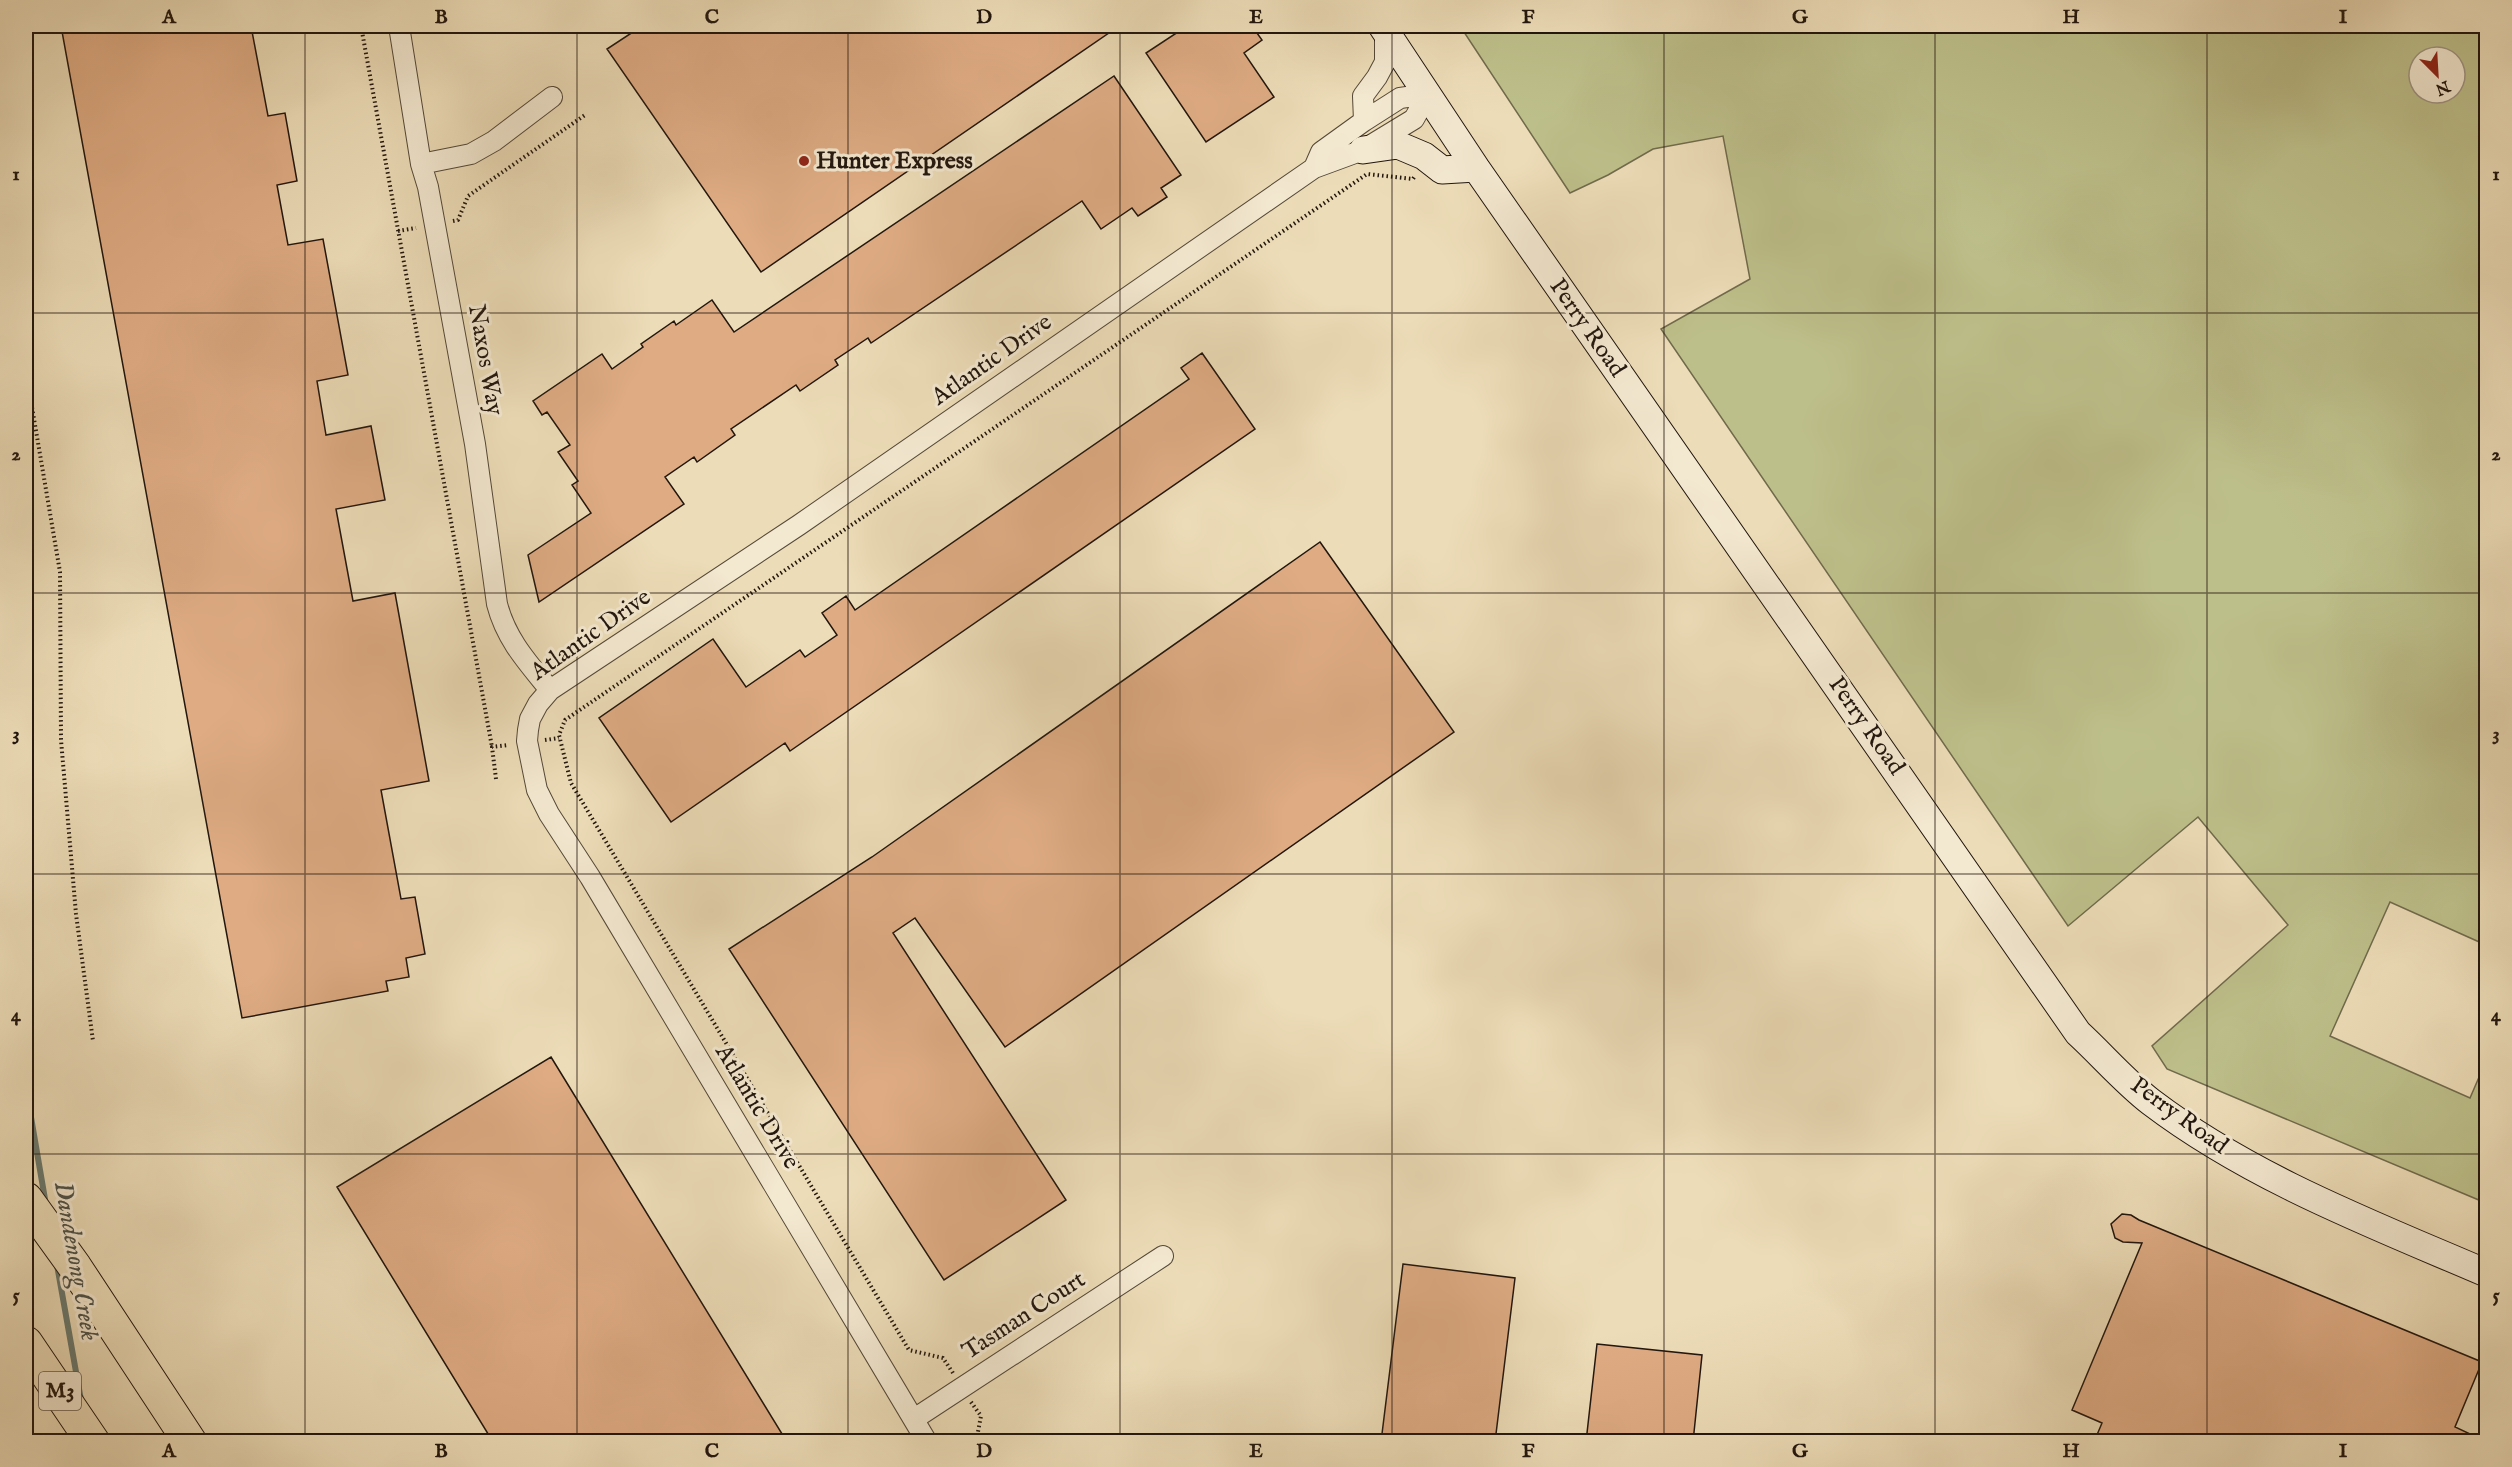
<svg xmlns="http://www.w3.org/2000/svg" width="2512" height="1467" font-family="'IM FELL English',serif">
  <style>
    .green { fill: #bdbf8a; stroke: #706a4c; stroke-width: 1.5; fill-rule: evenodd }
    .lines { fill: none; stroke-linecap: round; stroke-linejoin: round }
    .stream { stroke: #69796f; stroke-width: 6 }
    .building { fill: #deab83; stroke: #22160e; stroke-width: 1.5 }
    .street-casing { stroke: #544838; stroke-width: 22 }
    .secondary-casing { stroke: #22160e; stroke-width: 29 }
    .highway-casing { stroke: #22160e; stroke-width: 35 }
    .path { stroke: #22160e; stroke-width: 4; stroke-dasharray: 1.5 3; stroke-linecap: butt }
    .street { stroke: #f3e8d0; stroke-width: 20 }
    .secondary { stroke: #f3e8d0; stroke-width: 27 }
    .highway { stroke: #ecdcb7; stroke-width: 33 }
    .grid { fill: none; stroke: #22160e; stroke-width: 1.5; stroke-opacity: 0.55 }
    .poi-dot { fill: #8f2418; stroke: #f3e8d0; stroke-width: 2 }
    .labels { text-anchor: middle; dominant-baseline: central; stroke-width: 6; stroke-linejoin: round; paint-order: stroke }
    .shield { fill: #f3e8d0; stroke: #615548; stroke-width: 1.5 }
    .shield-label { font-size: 22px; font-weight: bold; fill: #22160e }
    .poi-label { font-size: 24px; font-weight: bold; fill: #22160e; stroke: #f3e8d0; text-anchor: start }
    .street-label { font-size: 24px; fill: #22160e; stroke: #f3e8d0 }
    .water-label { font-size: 26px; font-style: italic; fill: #4c5047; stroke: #f3e8d0 }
    .neatline { fill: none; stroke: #22160e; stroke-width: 2 }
    .grid-label { font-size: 20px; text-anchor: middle; font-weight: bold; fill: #22160e }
  </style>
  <rect width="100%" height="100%" fill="#ecdcb7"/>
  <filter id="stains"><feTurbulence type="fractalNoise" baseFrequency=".00333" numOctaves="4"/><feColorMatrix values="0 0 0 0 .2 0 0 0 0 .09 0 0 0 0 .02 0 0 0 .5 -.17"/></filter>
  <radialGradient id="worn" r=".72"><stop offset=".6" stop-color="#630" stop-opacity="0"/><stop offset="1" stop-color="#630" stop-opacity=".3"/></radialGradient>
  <path class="green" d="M 1460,26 L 2486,26 L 2486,945 L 2390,902 L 2330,1036 L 2470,1098 L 2486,1061 L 2486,1203 L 2167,1069 L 2152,1046 L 2288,925 L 2198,817 L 2068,926 L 1661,329 L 1750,279 L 1723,136 L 1653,149 L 1608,175 L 1570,193 ZM 2419,57 L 2455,57 L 2455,93 L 2419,93 Z"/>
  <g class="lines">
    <path class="stream" d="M 26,1088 L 46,1205
      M 57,1265 L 81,1400"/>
  </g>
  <path class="building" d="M 61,26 L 251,26 L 268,116 L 285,113 L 297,181 L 277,185 L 288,245 L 323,239 L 348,375 L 317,381 L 326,435 L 371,426 L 385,500 L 336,509 L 353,601 L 395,593 L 429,781 L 381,790 L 401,899 L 415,897 L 425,954 L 406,958 L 409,977 L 386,981 L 388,991 L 242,1018 Z
    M 642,26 L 1119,26 L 761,272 L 607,49 Z
    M 1187,26 L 1252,26 L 1262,40 L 1244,53 L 1274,97 L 1206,142 L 1146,53 Z
    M 1114,76 L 1181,175 L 1161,188 L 1167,197 L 1138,216 L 1132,208 L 1101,229 L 1082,201 L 871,343 L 868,338 L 835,360 L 838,365 L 800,391 L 796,385 L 731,429 L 735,435 L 697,462 L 694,457 L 665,477 L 684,504 L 539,602 L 528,555 L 591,513 L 572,485 L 578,481 L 558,452 L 570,445 L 547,412 L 542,415 L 533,401 L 602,354 L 612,369 L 643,347 L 641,344 L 674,321 L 676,325 L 712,300 L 734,332 Z
    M 1202,353 L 1255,429 L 790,751 L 785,743 L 671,822 L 599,718 L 713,639 L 746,687 L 800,650 L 805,657 L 837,635 L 822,613 L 846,596 L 855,610 L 1189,379 L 1181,368 Z
    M 1320,542 L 1454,732 L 1005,1047 L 915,918 L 893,933 L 1066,1200 L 944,1280 L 729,949 L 872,857 Z
    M 551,1057 L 787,1442 L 493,1442 L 337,1187 Z
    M 2122,1214 L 2131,1215 L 2139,1220 L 2482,1362 L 2455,1427 L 2487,1442 L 2094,1442 L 2102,1423 L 2072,1410 L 2142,1243 L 2123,1242 L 2115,1238 L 2111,1224 Z
    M 1403,1264 L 1515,1278 L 1495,1442 L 1381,1442 Z
    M 1597,1344 L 1702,1355 L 1693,1442 L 1586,1442 Z"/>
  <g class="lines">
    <defs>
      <path id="street" d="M 399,26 L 421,164 L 428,187 L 475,444 L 497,604 C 506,639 527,662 550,690
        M 1364,121 L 1363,96 L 1377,77 L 1385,62 L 1385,30
        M 421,164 L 471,154 L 494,141 L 552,97
        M 1314,168 L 1321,152 L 1364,121 L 1400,98 L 1428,94
        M 914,1419 L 1163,1256
        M 927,1442 L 590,877 L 549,814 L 537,790 L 527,741 L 528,730 L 530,719 L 538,704 L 550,690 L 799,525 L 1314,168 L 1363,150 L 1414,119 L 1428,94"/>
      <path id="secondary" d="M 1382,26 L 1476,168 L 2078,1033 C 2102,1055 2125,1082 2151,1102 C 2251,1178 2372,1224 2486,1273
        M 1363,150 L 1398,145 L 1424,156 L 1442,170 L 1476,168"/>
      <path id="highway" d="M 26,1199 L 75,1267 L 190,1442
        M 26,1343 L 93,1442"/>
    </defs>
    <use href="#street" class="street-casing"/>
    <use href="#secondary" class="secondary-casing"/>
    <use href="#highway" class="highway-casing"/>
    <path class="path" d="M 361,26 L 492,747
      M 453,221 L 458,220 L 468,196 L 585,115
      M 398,231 L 416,228
      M 26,372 L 60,572 L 61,740 L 76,914 L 93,1041
      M 545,740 L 559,738
      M 496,779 L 492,747 L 508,745
      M 953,1373 L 943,1358 L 909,1350 L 571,783 L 559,735 L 565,720 L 1367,174 L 1413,179 L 1415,176
      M 971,1402 L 981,1416 L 976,1442"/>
    <use href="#street" class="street"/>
    <use href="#secondary" class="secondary"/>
    <use href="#highway" class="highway"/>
  </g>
  <path class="grid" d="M 305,26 L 305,1442M 577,26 L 577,1442M 848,26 L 848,1442M 1120,26 L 1120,1442M 1392,26 L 1392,1442M 1664,26 L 1664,1442M 1935,26 L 1935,1442M 2207,26 L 2207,1442M 26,313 L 2486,313M 26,593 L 2486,593M 26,874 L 2486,874M 26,1154 L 2486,1154"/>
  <circle class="poi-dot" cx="804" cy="161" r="6"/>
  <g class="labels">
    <rect class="shield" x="39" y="1372" width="42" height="38" rx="4.5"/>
    <g class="shield-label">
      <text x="60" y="1391">M3</text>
    </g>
    <g class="poi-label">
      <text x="816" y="161">Hunter Express</text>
    </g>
    <g class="street-label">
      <text transform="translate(1587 328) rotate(55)">Perry Road</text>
      <text transform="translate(485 360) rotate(80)">Naxos Way</text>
      <text transform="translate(992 360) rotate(-35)">Atlantic Drive</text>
      <text transform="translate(591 635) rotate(-35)">Atlantic Drive</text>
      <text transform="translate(1866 726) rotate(55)">Perry Road</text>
      <text transform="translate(757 1107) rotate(59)">Atlantic Drive</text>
      <text transform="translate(2179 1116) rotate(36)">Perry Road</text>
      <text transform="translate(1024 1316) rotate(-33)">Tasman Court</text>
    </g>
    <g class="water-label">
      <text transform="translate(76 1261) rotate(80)">Dandenong Creek</text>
    </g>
  </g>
  <rect width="2512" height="1467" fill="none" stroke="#ecdcb7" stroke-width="66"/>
  <g transform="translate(2437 75) rotate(156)"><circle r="28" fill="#f3e8d0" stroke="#9f9482" stroke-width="1.5"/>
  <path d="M0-4.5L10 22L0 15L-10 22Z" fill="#8f2418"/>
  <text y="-9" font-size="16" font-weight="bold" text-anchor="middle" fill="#22160e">N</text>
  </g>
  <rect x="33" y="33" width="2446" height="1401" class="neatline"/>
  <g class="grid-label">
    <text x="169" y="23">A</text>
    <text x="441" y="23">B</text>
    <text x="712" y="23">C</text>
    <text x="984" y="23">D</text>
    <text x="1256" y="23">E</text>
    <text x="1528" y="23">F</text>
    <text x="1800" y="23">G</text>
    <text x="2071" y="23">H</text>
    <text x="2343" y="23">I</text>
    <text x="16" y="180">1</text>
    <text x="2496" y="180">1</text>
    <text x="16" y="460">2</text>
    <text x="2496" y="460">2</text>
    <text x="16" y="740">3</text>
    <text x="2496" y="740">3</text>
    <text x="16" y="1021">4</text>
    <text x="2496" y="1021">4</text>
    <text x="16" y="1301">5</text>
    <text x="2496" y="1301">5</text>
    <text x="169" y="1457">A</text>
    <text x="441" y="1457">B</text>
    <text x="712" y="1457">C</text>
    <text x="984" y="1457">D</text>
    <text x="1256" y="1457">E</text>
    <text x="1528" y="1457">F</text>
    <text x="1800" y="1457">G</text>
    <text x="2071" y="1457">H</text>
    <text x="2343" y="1457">I</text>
  </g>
  <rect width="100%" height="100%" filter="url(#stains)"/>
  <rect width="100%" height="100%" fill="url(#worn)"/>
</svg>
